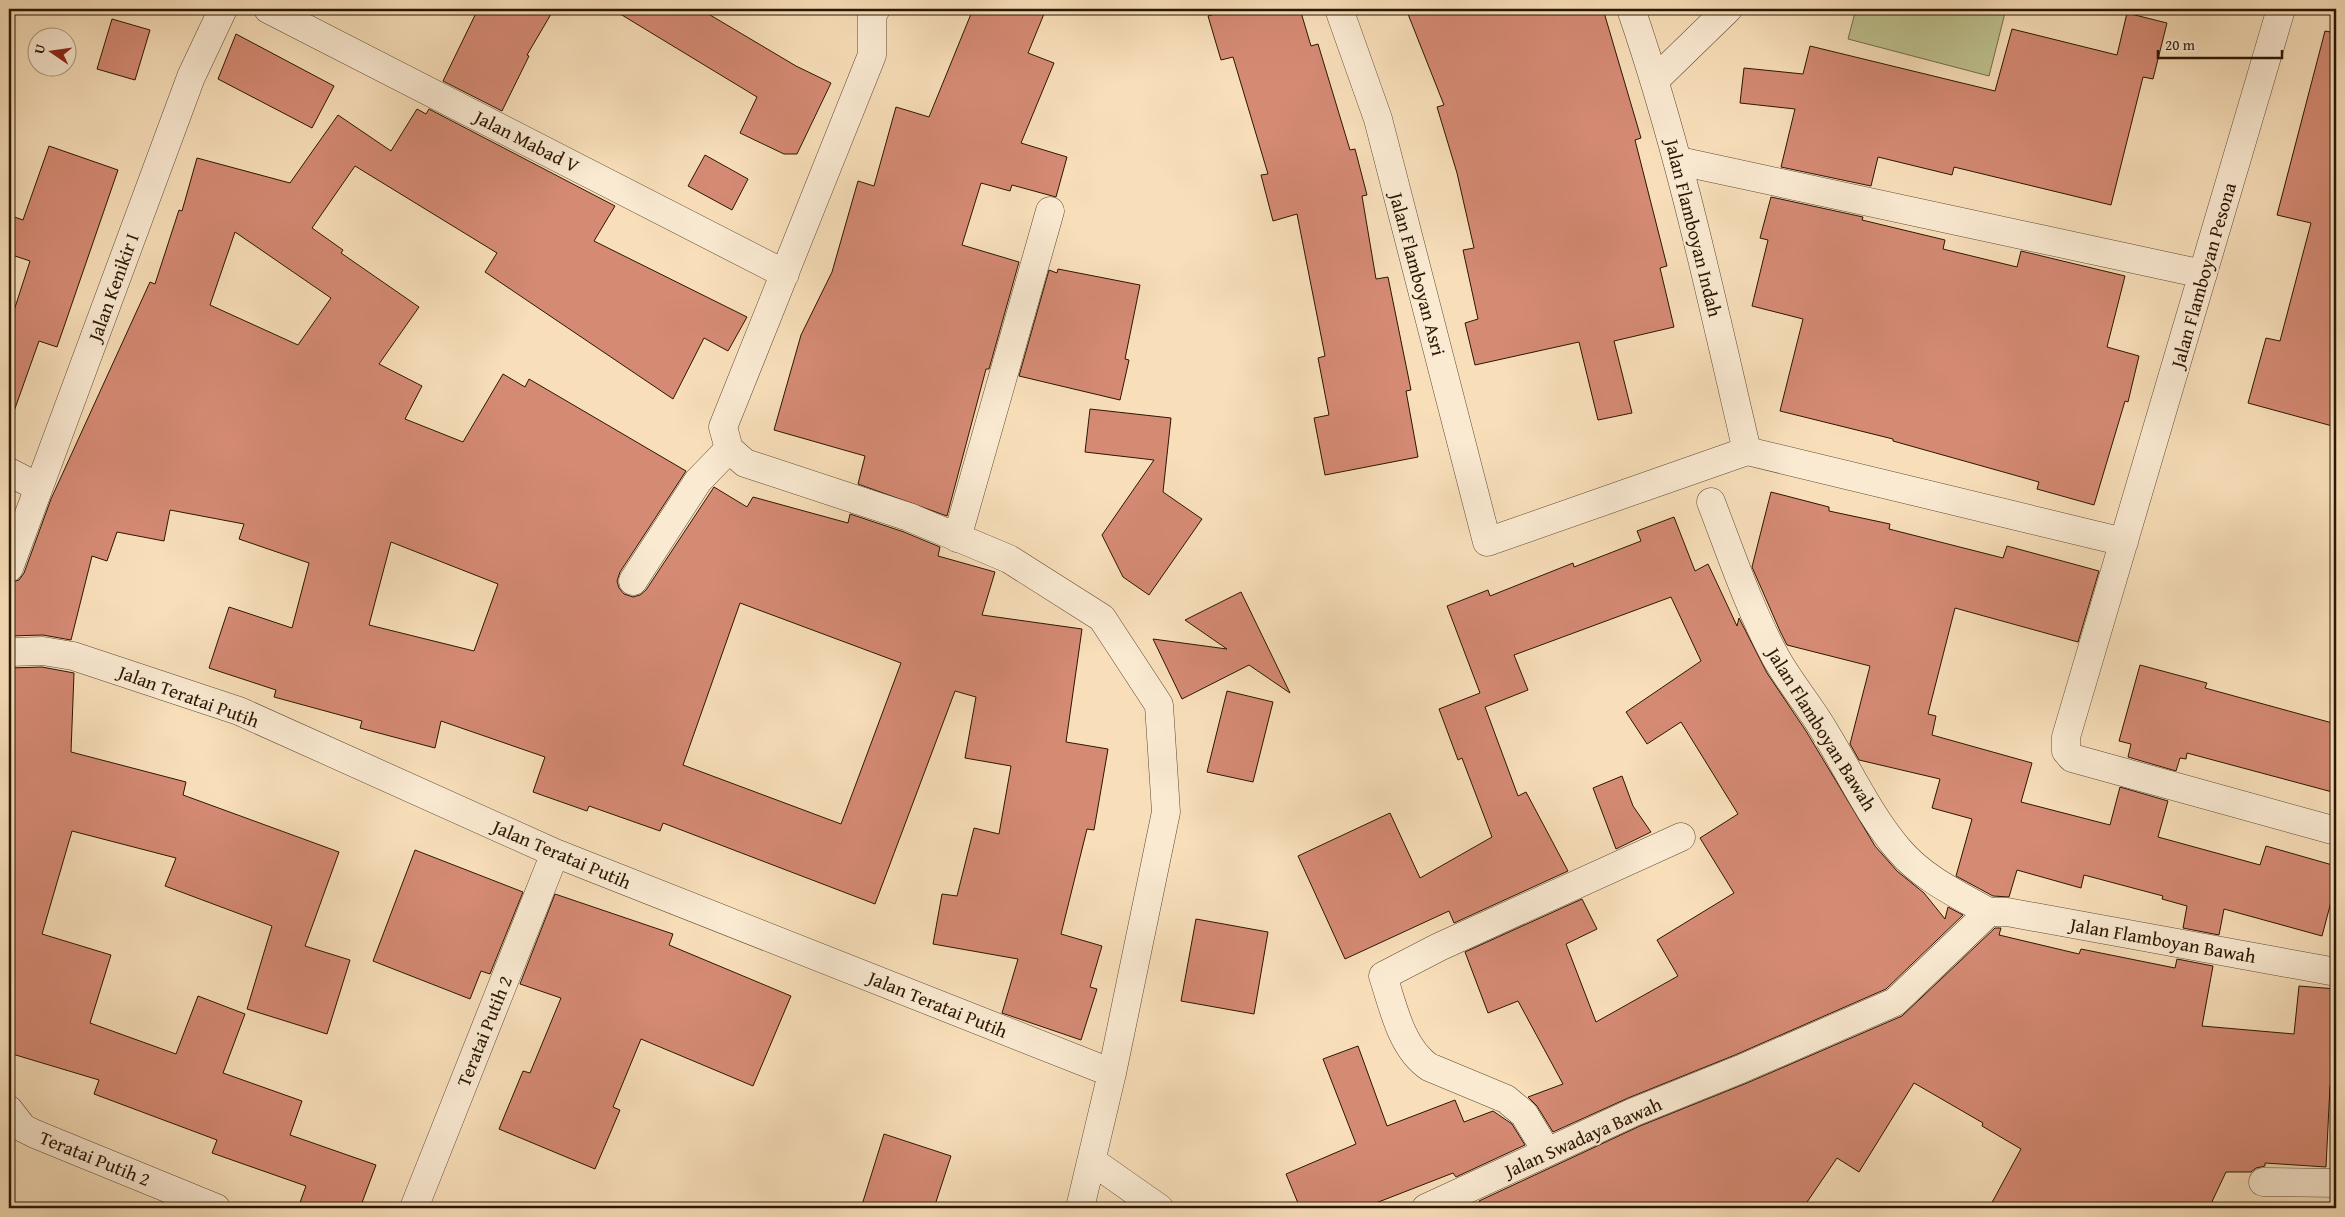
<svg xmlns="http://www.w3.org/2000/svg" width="2345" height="1217" font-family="'Gentium Book Plus',serif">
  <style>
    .green { fill: #bec18f; stroke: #746c48 }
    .building { fill: #d58a74; stroke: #2b1602; fill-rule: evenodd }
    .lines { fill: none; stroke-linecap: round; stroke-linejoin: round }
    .minor-casing { stroke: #5e4830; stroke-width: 29 }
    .minor { stroke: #faead2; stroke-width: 28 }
    .labels { text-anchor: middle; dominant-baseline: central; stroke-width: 4.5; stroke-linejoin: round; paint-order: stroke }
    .street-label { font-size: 19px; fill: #2b1602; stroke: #faead2 }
  </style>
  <rect width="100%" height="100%" fill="#f8dfba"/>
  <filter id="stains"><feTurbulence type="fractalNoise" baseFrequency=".004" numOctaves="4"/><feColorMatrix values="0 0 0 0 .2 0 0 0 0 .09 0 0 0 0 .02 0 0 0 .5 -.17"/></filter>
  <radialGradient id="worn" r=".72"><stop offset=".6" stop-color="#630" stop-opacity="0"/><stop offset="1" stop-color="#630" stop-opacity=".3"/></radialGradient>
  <path class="green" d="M 1856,9 L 2006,9 L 1989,76 L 1848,39 Z"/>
  <path class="building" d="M 478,9 L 554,9 L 527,55 L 529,56 L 502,111 L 443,81 Z
    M 612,9 L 700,9 L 796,66 L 831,83 L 797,154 L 784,154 L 740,133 L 757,97 Z
    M 973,9 L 1046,9 L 1028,53 L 1054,63 L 1021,143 L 1067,157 L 1056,197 L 1012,185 L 1010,191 L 981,183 L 962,245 L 1019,262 L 989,369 L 986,369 L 947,516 L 858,484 L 865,456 L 774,430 L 801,335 L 832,272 L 858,181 L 874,186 L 896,107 L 929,117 Z
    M 1231,9 L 1300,9 L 1311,46 L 1318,44 L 1350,150 L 1355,149 L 1367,195 L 1362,196 L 1376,279 L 1388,277 L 1411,390 L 1406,391 L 1418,457 L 1325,475 L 1314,418 L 1329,415 L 1318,358 L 1325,356 L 1297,214 L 1273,221 L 1261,175 L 1268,174 L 1233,57 L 1221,60 L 1208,16 Z
    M 1406,9 L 1603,9 L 1641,138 L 1635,140 L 1667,266 L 1660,268 L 1674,327 L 1614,341 L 1632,413 L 1598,420 L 1579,342 L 1475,365 L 1465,323 L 1478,319 L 1463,250 L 1474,248 L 1457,173 L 1437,107 L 1444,105 Z
    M 2127,13 L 2167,23 L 2153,79 L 2143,77 L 2111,205 L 1954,167 L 1952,175 L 1878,157 L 1871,186 L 1781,167 L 1795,109 L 1740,103 L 1744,68 L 1803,74 L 1810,46 L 1995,91 L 2012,29 L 2117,55 Z
    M 112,19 L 150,30 L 135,80 L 97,69 Z
    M 2325,31 L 2336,33 L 2336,427 L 2248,403 L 2266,338 L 2280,341 L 2311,223 L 2277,215 Z
    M 236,34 L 334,86 L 312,128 L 218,79 Z
    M 417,109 L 426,114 L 429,109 L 615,206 L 594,241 L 747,317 L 728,351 L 704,338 L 673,399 L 485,272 L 497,253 L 355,166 L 312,228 L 343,250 L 341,253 L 419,307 L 379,364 L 422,386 L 405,419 L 463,442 L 503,374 L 525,387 L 529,379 L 686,471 L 620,572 L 617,581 L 619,588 L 624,594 L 633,597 L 640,595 L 646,590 L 714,487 L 747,507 L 753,497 L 848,523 L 850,514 L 904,532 L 940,547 L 938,556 L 995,572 L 982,615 L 1082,629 L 1066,742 L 1108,749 L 1094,830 L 1087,829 L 1061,934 L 1102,946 L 1090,987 L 1097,989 L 1081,1040 L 1002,1013 L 1018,959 L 933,944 L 942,894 L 957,896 L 974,828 L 999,834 L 1011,766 L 965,758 L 976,697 L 955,691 L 875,904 L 663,823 L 660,831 L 589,806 L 587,811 L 533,792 L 545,757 L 441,721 L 435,748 L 360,728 L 362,721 L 274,697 L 276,690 L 209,668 L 229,607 L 292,628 L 309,563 L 239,539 L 244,524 L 170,510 L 164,541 L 117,532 L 107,561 L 92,556 L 71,640 L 43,635 L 9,636 L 9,583 L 19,580 L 24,573 L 51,499 L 150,282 L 155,284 L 179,210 L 182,211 L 197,158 L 290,183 L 338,115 L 391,151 ZM 235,232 L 331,298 L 298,345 L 210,305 ZM 391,542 L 498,584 L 474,651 L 369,625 ZM 740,603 L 901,663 L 841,824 L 683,765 Z
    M 49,146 L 118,170 L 57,347 L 39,341 L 13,414 L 9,413 L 9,326 L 30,261 L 9,254 L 9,215 L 23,220 Z
    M 705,155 L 748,179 L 732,210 L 688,186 Z
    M 1771,197 L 1863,217 L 1862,220 L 1945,240 L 1943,249 L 2017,267 L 2021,251 L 2125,276 L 2107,347 L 2139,356 L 2128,402 L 2125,401 L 2094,505 L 2037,489 L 2039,482 L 1893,441 L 1893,439 L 1780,411 L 1803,319 L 1752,306 L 1768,240 L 1760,238 Z
    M 1058,269 L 1140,285 L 1125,359 L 1129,360 L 1120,400 L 1019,376 L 1049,270 L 1057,273 Z
    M 1090,409 L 1171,418 L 1163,492 L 1202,519 L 1149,595 L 1123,577 L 1102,535 L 1154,460 L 1085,452 Z
    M 1771,492 L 1829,507 L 1829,511 L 1890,524 L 1889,529 L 2003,558 L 2007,546 L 2099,571 L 2078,642 L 1955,608 L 1928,714 L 1936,716 L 1932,735 L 2032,763 L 2021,802 L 2110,825 L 2120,787 L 2168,801 L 2158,837 L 2260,865 L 2266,846 L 2336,866 L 2336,883 L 2322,936 L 2224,909 L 2219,935 L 2183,928 L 2187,906 L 2162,899 L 2163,896 L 2084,875 L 2081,888 L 2017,870 L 2009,897 L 1993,896 L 1956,876 L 1972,819 L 1932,808 L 1940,779 L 1859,760 L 1850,744 L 1870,666 L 1787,645 L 1780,631 L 1752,567 Z
    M 1674,517 L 1695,571 L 1708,564 L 1737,626 L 1739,618 L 1767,673 L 1806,731 L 1875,846 L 1897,871 L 1924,893 L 1945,919 L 1948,907 L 1963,915 L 1886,989 L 1735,1055 L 1628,1098 L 1553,1132 L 1537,1106 L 1528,1097 L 1563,1084 L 1518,1001 L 1488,1013 L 1465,952 L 1582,899 L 1597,929 L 1566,944 L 1596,1022 L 1678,976 L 1657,940 L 1734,893 L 1700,838 L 1738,814 L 1681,722 L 1647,744 L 1626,712 L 1701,661 L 1671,597 L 1514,655 L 1528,690 L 1485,707 L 1518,796 L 1526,792 L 1568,871 L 1454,923 L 1449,911 L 1345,959 L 1298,856 L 1390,813 L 1420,878 L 1492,837 L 1462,758 L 1458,760 L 1439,709 L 1480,693 L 1447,606 L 1488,590 L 1490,596 L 1573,563 L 1574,567 L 1641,541 L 1637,531 Z
    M 1241,592 L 1290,693 L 1249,665 L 1182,699 L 1153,639 L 1227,649 L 1185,620 Z
    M 2140,665 L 2207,683 L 2205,688 L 2336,724 L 2336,793 L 2187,753 L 2186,759 L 2180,758 L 2176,771 L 2128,757 L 2131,744 L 2119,741 Z
    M 42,667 L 74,673 L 71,752 L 186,782 L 183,795 L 339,852 L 305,946 L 350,960 L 327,1034 L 247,1009 L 272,926 L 165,886 L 176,858 L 72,831 L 42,934 L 111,955 L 90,1023 L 176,1054 L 198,996 L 245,1014 L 223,1073 L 302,1101 L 290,1135 L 376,1165 L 360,1208 L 298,1208 L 306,1186 L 212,1153 L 217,1140 L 94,1094 L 99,1080 L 9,1053 L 9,668 Z
    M 1227,691 L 1273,702 L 1253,782 L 1207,772 Z
    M 1622,776 L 1633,806 L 1651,832 L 1616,849 L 1593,788 Z
    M 415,850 L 523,892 L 490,974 L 481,971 L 470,999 L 373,961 Z
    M 555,894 L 673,934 L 669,945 L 791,996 L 753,1086 L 641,1039 L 613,1107 L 620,1110 L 595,1169 L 499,1129 L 523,1071 L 530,1073 L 561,998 L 520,984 Z
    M 1196,919 L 1268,932 L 1254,1014 L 1181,1001 Z
    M 1995,928 L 2001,928 L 1999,935 L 2079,954 L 2081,949 L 2175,968 L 2177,959 L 2213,966 L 2202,1026 L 2294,1034 L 2299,986 L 2336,989 L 2336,1050 L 2333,1086 L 2330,1086 L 2326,1167 L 2265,1163 L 2265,1166 L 2256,1168 L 2251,1172 L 2226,1172 L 2209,1208 L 1989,1208 L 2021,1149 L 1982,1126 L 1983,1123 L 1914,1083 L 1859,1172 L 1837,1158 L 1803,1208 L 1485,1208 L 1479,1201 L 1640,1126 L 1747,1083 L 1902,1016 Z
    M 1358,1046 L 1387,1126 L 1455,1100 L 1464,1122 L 1493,1111 L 1512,1124 L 1525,1145 L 1456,1177 L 1453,1173 L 1363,1208 L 1300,1208 L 1286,1174 L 1356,1144 L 1323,1059 Z
    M 884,1134 L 951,1156 L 934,1208 L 861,1208 Z"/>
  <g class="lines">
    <defs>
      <path id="minor" d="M 268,9 L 785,274
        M 876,9 L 872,15 L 872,55 L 723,427 L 729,449 L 745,463 L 909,517 L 1009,559 L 1102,618 L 1159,705 L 1166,812 L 1112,1073 L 1080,1208
        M 1339,9 L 1378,119 L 1487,542 L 1747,451
        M 1631,9 C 1681,154 1712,302 1747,451
        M 2281,9 L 2066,737 L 2066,751 L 2072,758 L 2336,831
        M 1656,79 L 1728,9
        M 1679,161 L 2203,274
        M 1747,451 L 2124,542
        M 9,472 L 38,487
        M 1711,502 C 1731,554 1749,608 1775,656 C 1789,682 1810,706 1825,732 C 1849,771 1869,815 1899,850 C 1924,879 1957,894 1989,912
        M 957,538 L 1050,211
        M 9,568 L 191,77 L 223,9
        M 633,581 L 698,481 L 729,449
        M 9,652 L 43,651 L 73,656 L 239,711 L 555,853 L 1112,1073
        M 9,1110 L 23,1128 L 35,1134 L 216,1208
        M 1547,1152 L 1524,1114 L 1506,1099 L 1429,1067 C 1401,1048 1393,1006 1383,976 L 1439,947 L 1681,837
        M 1092,1161 L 1159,1208
        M 2263,1182 L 2336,1183
        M 414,1208 L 555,853
        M 1426,1208 L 1634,1112 L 1741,1069 L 1895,1002 L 1989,912 L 2007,912 L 2336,972"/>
    </defs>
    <use href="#minor" class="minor-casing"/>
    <use href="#minor" class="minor"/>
  </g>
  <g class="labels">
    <g class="street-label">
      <text transform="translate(527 141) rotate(27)">Jalan Mabad V</text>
      <text transform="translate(1694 228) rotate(76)">Jalan Flamboyan Indah</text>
      <text transform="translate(1418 274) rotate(75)">Jalan Flamboyan Asri</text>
      <text transform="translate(2203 275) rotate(-74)">Jalan Flamboyan Pesona</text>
      <text transform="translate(113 287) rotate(-70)">Jalan Kenikir I</text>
      <text transform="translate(189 696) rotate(20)">Jalan Teratai Putih</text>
      <text transform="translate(1822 729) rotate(58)">Jalan Flamboyan Bawah</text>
      <text transform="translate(562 854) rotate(23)">Jalan Teratai Putih</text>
      <text transform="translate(2163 940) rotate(10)">Jalan Flamboyan Bawah</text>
      <text transform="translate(938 1004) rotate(22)">Jalan Teratai Putih</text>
      <text transform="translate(484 1031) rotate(-68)">Teratai Putih 2</text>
      <text transform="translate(1583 1137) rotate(-24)">Jalan Swadaya Bawah</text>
      <text transform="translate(95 1158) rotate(22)">Teratai Putih 2</text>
    </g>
  </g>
  <rect width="2345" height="1217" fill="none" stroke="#f8dfba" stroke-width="30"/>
  <rect x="10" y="10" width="2325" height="1197" fill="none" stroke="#2b1602" stroke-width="2.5"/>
  <rect x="15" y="15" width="2315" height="1187" fill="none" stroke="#2b1602"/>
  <g transform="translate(52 52) rotate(283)"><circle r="24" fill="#faead2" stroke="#a7957f"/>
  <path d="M0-4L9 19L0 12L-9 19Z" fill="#8f2418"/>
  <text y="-8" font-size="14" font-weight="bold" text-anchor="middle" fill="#2b1602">U</text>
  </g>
  <path d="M2158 50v8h124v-8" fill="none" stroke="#2b1602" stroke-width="2.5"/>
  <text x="2165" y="50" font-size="15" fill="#2b1602" stroke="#faead2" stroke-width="4" paint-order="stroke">20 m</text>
  <rect width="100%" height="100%" filter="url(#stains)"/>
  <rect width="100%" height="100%" fill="url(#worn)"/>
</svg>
